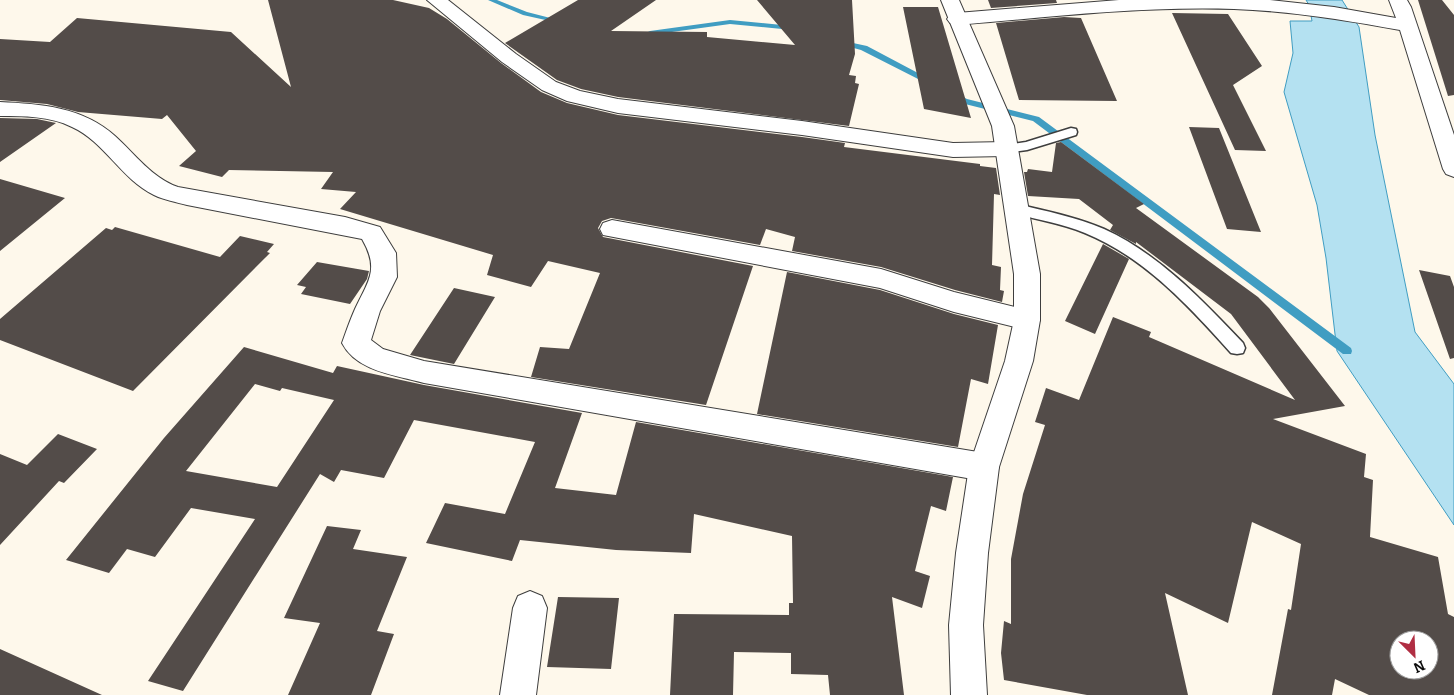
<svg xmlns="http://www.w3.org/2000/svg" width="1454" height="695" font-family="Bitter,serif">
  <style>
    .water { fill: #b4e1f1; stroke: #409dc2 }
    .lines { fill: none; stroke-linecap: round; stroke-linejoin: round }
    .stream { fill: #409dc2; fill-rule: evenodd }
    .building { fill: #534c49; fill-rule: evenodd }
    .service-casing { stroke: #3e3e3e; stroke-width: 3 }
    .minor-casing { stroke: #3e3e3e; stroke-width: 2 }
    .tertiary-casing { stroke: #3e3e3e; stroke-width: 2 }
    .service { fill: #fff; fill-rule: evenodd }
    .minor { fill: #fff; fill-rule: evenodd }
    .tertiary { fill: #fff; fill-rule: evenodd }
  </style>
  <rect width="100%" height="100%" fill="#fef8eb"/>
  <path class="water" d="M 1306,0 L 1342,0 L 1359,27 L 1375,135 L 1415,332 L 1454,384 L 1454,525 L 1337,351 L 1326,258 L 1317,205 L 1284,92 L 1293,53 L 1290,21 L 1312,21 L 1309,5 Z"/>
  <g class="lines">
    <path class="stream" d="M 488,0 L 497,0 L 527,12 L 562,21 L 559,23 L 523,15 Z
      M 730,20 L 792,26 L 796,28 L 792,30 L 730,24 L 650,35 L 646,33 L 650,31 Z
      M 839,40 L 867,46 L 933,81 L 929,83 L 926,83 L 861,50 L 839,44 Z
      M 951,94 L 957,94 L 967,99 L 1039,117 L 1351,348 L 1352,351 L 1351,354 L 1343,354 L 1033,121 L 961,103 L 951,98 Z"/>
  </g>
  <path class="building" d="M 268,0 L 393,0 L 429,8 L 447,19 L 501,63 L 541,92 L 567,103 L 618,115 L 802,137 L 845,143 L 844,147 L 980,164 L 980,166 L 996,168 L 1000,195 L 994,194 L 992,265 L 1001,267 L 1000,290 L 1004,291 L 1002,302 L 955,290 L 881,267 L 792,251 L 795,237 L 766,229 L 760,245 L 611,218 L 602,221 L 598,228 L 603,237 L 753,266 L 706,405 L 531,377 L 540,347 L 569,349 L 600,273 L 548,261 L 531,287 L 487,275 L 493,255 L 340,209 L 356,192 L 321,189 L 333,172 L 229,170 L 222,177 L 179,166 L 196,151 L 167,115 L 162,119 L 78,112 L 47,104 L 0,100 L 0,39 L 50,42 L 77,18 L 231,32 L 291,87 Z
    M 578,0 L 656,0 L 611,31 L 707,32 L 707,37 L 795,45 L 757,0 L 852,0 L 855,54 L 849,75 L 856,76 L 855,83 L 859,84 L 849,126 L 618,97 L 581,89 L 557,80 L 505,43 Z
    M 988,0 L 1056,0 L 1057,3 L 991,8 Z
    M 1418,0 L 1442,0 L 1454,15 L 1454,95 L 1448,96 Z
    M 903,7 L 938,7 L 971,118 L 924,109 Z
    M 1172,13 L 1228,14 L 1262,66 L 1233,85 L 1266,151 L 1235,150 Z
    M 1064,17 L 1081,18 L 1117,101 L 1019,100 L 996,23 Z
    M 0,118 L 37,119 L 56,123 L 0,162 Z
    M 1189,127 L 1219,128 L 1261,232 L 1227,229 Z
    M 1061,142 L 1144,204 L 1136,208 L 1258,297 L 1269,308 L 1345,406 L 1273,419 L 1366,454 L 1364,477 L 1373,480 L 1370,537 L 1438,557 L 1448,614 L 1454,617 L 1454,695 L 1369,695 L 1335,679 L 1332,695 L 1272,695 L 1288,609 L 1291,610 L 1301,544 L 1252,522 L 1228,623 L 1165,593 L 1188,695 L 1087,695 L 1004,680 L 1001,653 L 1004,621 L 1011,624 L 1011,559 L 1023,494 L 1045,425 L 1035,422 L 1046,388 L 1079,400 L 1113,317 L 1151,332 L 1149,337 L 1295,400 L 1231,314 L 1136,242 L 1136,244 L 1110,230 L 1113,225 L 1079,199 L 1028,196 L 1024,172 L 1027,172 L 1028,169 L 1052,172 L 1056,143 ZM 1399,640 L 1429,640 L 1429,670 L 1399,670 Z
    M 0,179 L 65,198 L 0,251 Z
    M 115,227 L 220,257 L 240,236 L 274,244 L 267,252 L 270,253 L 133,391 L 0,340 L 0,319 L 106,228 L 112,230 Z
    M 1103,244 L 1129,259 L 1095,334 L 1065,321 Z
    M 317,262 L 369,271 L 367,279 L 350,304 L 301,294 L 306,287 L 297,285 Z
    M 1419,270 L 1450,276 L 1454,287 L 1454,358 L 1450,359 Z
    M 787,272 L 880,290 L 954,314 L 998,325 L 988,384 L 971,379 L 958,447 L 757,414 Z
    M 454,288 L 495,297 L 454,364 L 410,355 Z
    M 244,347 L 333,373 L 337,366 L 424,385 L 582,413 L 555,488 L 616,495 L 636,422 L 953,477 L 946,511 L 931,506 L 915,571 L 930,576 L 922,608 L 892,597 L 904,695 L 830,695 L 828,675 L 791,674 L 791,653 L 734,652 L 733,695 L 670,695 L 674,614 L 789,615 L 789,603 L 793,603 L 792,536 L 694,514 L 691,553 L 616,550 L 520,540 L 512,561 L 426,543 L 445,503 L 505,514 L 535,442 L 414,420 L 384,478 L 341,470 L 334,482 L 320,474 L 183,691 L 148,681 L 255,519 L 191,508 L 155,557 L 127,549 L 109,573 L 66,560 L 164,438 ZM 255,384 L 280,391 L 282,388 L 334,400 L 277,487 L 186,471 Z
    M 58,434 L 97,449 L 64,483 L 59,481 L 0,545 L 0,454 L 27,465 Z
    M 327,526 L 361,530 L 353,549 L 407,557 L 377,631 L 394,634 L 371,695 L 288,695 L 320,623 L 284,618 Z
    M 558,597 L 619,598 L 611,669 L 547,667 Z
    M 0,649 L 102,695 L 0,695 Z"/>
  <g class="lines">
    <defs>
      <path id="service" d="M 1071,128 L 1076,129 L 1077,132 L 1076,135 L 1027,150 L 1006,153 L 999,149 L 1001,146 L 1026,142 Z
        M 1016,204 C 1046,211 1076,217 1104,229 C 1159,254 1202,300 1243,343 L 1245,348 L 1243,353 L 1237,354 L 1231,353 C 1189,306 1144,257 1085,233 C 1061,223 1036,220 1011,212 L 1009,209 L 1011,206 Z"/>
      <path id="minor" d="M 427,0 L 448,0 L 516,54 L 556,82 L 580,91 L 618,99 L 802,121 L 953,143 L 1006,142 L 1014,144 L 1017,149 L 1014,154 L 1006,156 L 953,157 L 802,135 L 618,113 L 567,101 L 542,90 L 502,62 Z
        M 1119,0 L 1270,0 L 1334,7 L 1396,18 L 1389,0 L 1407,0 L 1411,7 L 1454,135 L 1454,177 L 1446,174 L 1443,169 L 1400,30 C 1345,20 1290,11 1234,9 C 1141,6 1049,17 957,25 L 950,23 L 947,19 L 950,15 L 957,13 Z
        M 0,102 C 42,104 83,107 115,136 C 135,154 152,178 178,187 L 345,217 L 380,227 L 396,253 L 397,277 L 380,311 L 371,340 L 383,349 L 424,361 L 984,453 L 995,457 L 999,467 L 995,477 L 984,481 L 424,383 C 396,375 357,372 342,343 C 346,332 350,320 355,309 C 368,281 380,270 362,239 L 187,205 C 176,202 164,200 154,195 C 121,179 105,142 72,127 C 50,116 24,116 0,116 Z
        M 612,220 L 881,269 L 954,292 L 1027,310 L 1036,313 L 1040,320 L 1036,327 L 1027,330 L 954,312 L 880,288 L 603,235 L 600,229 L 603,223 Z
        M 530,591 L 542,596 L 547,608 L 536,695 L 500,695 L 513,608 L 518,596 Z"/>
      <path id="tertiary" d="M 941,0 L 959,0 L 1014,126 L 1040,274 L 1040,320 L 1033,361 L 999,467 L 988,553 L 983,625 L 987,695 L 951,695 L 949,625 L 956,553 L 969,467 L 1005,361 L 1014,320 L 1014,274 L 992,126 Z"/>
    </defs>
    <use href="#service" class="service-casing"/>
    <use href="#minor" class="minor-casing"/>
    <use href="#tertiary" class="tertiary-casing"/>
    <use href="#service" class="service"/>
    <use href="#minor" class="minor"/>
    <use href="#tertiary" class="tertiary"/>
  </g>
  <g transform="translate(1414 655) rotate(156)"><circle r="24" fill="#ffffff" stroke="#9d9d9d"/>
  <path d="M0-4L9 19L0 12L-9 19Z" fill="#b02e43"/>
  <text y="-8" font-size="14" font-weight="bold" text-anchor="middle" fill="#0b0b0b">N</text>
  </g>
</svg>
